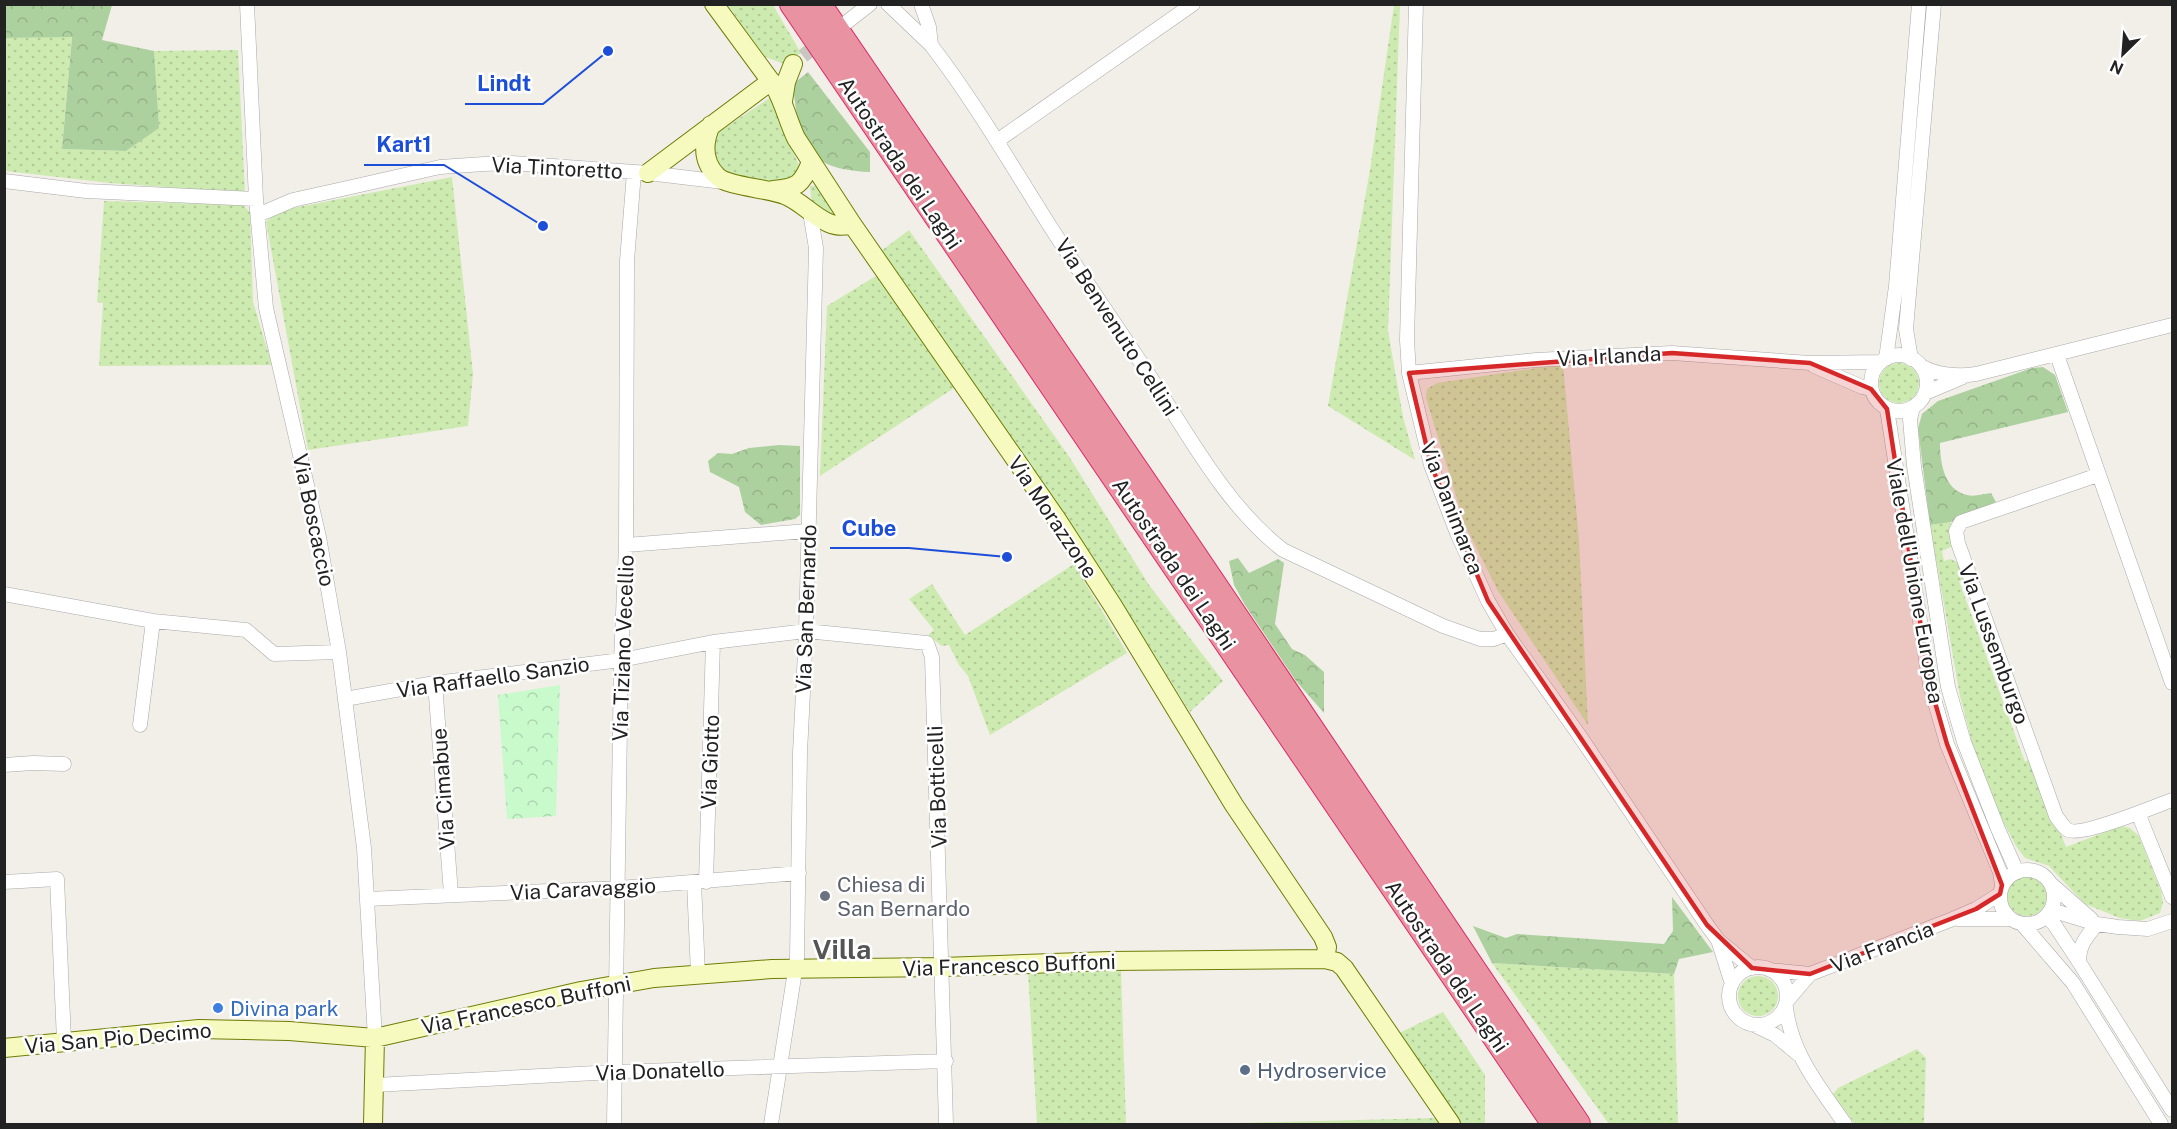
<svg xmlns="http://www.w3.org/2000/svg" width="2177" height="1129" font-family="'Public Sans',sans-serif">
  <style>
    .grass { fill: url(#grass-dots) }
    .forest { fill: url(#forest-crowns) }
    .park { fill: url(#park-crowns) }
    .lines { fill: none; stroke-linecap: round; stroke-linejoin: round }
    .street-tunnel { stroke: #c8c6c1; stroke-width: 14; stroke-dasharray: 14 7; stroke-linecap: butt }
    .street-casing { stroke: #a9a9a9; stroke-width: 15 }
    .secondary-casing { stroke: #707d05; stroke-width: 20 }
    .highway-casing { stroke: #dc2a67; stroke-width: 26 }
    .street { stroke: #fff; stroke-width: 14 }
    .secondary { stroke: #f7fabf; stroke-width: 18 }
    .highway { stroke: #e892a2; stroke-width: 24 }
    .marked { fill: #d62828; fill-opacity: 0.2; stroke: #d62828; stroke-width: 4.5; stroke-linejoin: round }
    .worship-dot { fill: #6b7280; stroke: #fff; stroke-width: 2 }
    .shop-dot { fill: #3f7fe0; stroke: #fff; stroke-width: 2 }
    .service-dot { fill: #5c6f8a; stroke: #fff; stroke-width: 2 }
    .labels { text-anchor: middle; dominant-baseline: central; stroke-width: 5; stroke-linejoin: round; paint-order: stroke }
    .street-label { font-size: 21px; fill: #222; stroke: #fff }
    .worship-label { font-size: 21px; fill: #5b616d; stroke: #fff; text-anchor: start }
    .shop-label { font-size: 21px; fill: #366cbe; stroke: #fff; text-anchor: start }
    .service-label { font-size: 21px; fill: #4e5e75; stroke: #fff; text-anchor: start }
    .district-label { font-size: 27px; font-weight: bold; fill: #555; stroke: #fff }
    .leader { fill: none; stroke: #1d4ed8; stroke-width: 2 }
    .callout-dot { fill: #1d4ed8; stroke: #fff; stroke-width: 2 }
    .callout-label { font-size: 22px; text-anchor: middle; font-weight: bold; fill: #1d4ed8; stroke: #fff; stroke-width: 5; stroke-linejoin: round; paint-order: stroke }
  </style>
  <defs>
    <pattern id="grass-dots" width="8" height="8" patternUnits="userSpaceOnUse" patternTransform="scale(1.5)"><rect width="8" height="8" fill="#cdebb0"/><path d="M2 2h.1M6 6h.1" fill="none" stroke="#b0c997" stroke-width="1.8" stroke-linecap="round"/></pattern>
    <pattern id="forest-crowns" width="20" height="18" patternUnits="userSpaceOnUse" patternTransform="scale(1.5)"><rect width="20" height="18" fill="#add19e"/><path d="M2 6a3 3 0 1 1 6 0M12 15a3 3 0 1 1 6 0" fill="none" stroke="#95b388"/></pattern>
    <pattern id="park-crowns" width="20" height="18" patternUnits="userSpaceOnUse" patternTransform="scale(1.5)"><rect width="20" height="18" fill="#c8facc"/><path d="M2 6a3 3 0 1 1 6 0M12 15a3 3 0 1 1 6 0" fill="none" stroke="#acd6af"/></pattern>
  </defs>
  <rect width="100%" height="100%" fill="#f2efe9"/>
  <path class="grass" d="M 728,5 L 773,5 L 801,53 L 784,64 L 763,56 Z
    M 1394,5 L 1400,5 L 1388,331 L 1403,417 L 1415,460 L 1328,406 L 1370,170 Z
    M 72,36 L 62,149 L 126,151 L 158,128 L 154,51 L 238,50 L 245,193 L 110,183 L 5,171 L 4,38 Z
    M 771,97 L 777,102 C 777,132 792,144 801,171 L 789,187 L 728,176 L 716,164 L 714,148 L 717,133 Z
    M 452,177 L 473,374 L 468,426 L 308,450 L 266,222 L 278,211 Z
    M 810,186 L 820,186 L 838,214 L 837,220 L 812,208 Z
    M 104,201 L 243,205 L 250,212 L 253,302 L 272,365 L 99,366 L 103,303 L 97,302 Z
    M 909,230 L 1070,458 L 1149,585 L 1223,681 L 1190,712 C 1094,554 987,403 881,251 Z
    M 879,274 L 954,388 L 820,476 L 827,306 Z
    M1879 383a20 20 0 1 1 40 0a20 20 0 1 1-40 0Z
    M 1563,364 L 1579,540 L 1588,725 L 1498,591 L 1465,525 L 1426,398 L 1427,389 L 1437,383 Z
    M 1951,522 L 1951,547 L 1942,551 L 1944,561 L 1950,559 L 1959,563 L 1965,580 L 1959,581 L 2025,762 L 2030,759 L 2066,847 L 2121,826 L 2130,828 L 2139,836 L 2161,891 L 2163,902 L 2160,913 L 2140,921 L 2120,918 L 2085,904 L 2049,866 L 2025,858 L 2016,846 L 1999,814 L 1973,746 L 1960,696 L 1930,525 Z
    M 1074,564 L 1127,653 L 990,735 L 968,676 L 959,665 L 949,645 L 942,646 L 928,635 L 934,630 L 909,599 L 932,584 L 965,635 Z
    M2007 896a20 20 0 1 1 40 0a20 20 0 1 1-40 0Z
    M 1492,963 L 1674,974 L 1678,1124 L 1609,1124 Z
    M 1121,971 L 1126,1124 L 1037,1124 L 1028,972 Z
    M1738 996a20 20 0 1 1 40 0a20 20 0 1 1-40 0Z
    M 1443,1012 L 1485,1075 L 1485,1124 L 1460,1124 L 1399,1033 Z
    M 1917,1049 L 1926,1058 L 1924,1124 L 1855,1124 L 1833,1094 L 1838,1088 Z
    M 1436,1118 L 1440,1124 L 1197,1124 Z"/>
  <path class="forest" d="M 4,5 L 112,5 L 102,40 L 154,51 L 159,128 L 126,151 L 62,149 L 72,37 L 5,38 Z
    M 808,72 L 870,152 L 870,172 C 804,169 799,144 793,84 Z
    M 2043,367 L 2055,375 L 2068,412 L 1940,443 C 1940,462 1944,490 1967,495 C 1974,497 1984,494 1991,493 L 1996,502 L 1951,522 L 1930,525 L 1918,428 L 1922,414 L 1938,401 L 2032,368 Z
    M 779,445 L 800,446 L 800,515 L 795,519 L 761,525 L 745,512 L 739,487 L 710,472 L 708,461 L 718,453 L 732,454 L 749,448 Z
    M 1238,558 L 1249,573 L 1278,559 L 1284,563 L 1275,624 L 1292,649 L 1305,655 L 1324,672 L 1324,713 L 1296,681 L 1245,605 L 1234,585 L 1229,561 Z
    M 1672,897 L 1713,952 L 1679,959 L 1674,974 L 1492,963 L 1473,926 L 1506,938 L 1517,934 L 1664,944 L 1673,931 Z"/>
  <path class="park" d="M 560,685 L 556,816 L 507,819 L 498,695 Z"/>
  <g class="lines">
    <path class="street-tunnel" d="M 803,56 L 823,40"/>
    <defs>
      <path id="street" d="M 247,4 L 256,199 L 266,308 L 319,537 L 339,652 L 364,848 L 375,1038
        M 888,4 L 931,45 L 929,27 L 921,4
        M 1416,4 L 1407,340 L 1409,373 L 1431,465 L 1457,533 L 1488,601 L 1507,634 L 1577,732 L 1707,925 L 1718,940 L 1752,968
        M 847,22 L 870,4
        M 931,45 C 974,101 1010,163 1048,223 C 1081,275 1117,326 1151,378 C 1189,436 1227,507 1283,550 L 1443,626 L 1480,639 L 1494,639 L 1507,634
        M 997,141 L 1193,4
        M 4,181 L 86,191 L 256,199
        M 258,215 L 293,200 L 347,188 L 440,167 L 484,164 L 512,163 L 648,173 L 723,182
        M 2057,355 L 2172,683
        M1871 383a28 28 0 1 1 56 0a28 28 0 1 1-56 0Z
        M 1886,359 L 1896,286 L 1919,4
        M 1911,359 L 1906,329 L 1934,4
        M 1814,366 L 1862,387 L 1871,389
        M 1921,366 C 1937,375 1958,377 1976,374 L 2172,325
        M 1409,373 L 1536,360 L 1672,353 L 1810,363 L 1881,362
        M 1925,393 L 1963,377
        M 1913,407 L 1910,419 L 1914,466 L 1948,687 L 1964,742 L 1998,829 L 2017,872
        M 1887,409 L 1930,685 L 1947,744 L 2000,872 L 2002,885
        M 2098,475 L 1961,522 L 1956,531 L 1958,543 L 2056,816 C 2059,820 2064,828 2068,830 C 2081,837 2156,806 2172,800
        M 626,545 L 808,531
        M 4,594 L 153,621 L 246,630 L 274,654 L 339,652
        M 435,683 L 451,894
        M 345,699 L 435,683 L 621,660 L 713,642 L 806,631 L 927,643 L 932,657 L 946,1124
        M 140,725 L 153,621
        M 4,765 L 33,763 L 64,764
        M 2138,813 L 2172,897
        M2000 897a27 27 0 1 1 54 0a27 27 0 1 1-54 0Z
        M 4,882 L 57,879 L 64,1041
        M 694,882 L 698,974
        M 706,882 L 713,642
        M 2051,884 L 2091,919
        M 367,899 L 619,888 L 799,873
        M 2051,910 L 2097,924 L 2118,927 L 2148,929 L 2172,921
        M 2046,916 L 2054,924 L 2079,962 L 2172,1110
        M 1958,919 L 2010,919
        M 2023,925 L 2073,983 L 2161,1124
        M 1718,940 L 1732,984
        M 2079,962 C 2079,945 2086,937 2097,924
        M1729 996a29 29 0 1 1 58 0a29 29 0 1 1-58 0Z
        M 1770,970 L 1810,974 L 1953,919 L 1976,909 L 2000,894
        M 1787,1001 L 1810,974
        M 1786,1008 C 1792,1055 1819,1086 1845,1124
        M 1754,1025 L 1775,1035 L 1798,1054
        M 375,1085 L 614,1072 L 946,1061
        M 614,1124 L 621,660 L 626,545 L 627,261 L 634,172
        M 771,1124 L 797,958 L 800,753 L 806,631 L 816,248 L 810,212"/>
      <path id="secondary" d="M 714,4 L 775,87 C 784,103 788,121 796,138 L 852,224 L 1056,518 L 1113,606 L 1234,805 L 1323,937 L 1327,947 L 1325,959
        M 783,101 L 786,82 L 793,64
        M 711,125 C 703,143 702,161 717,176 C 727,187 770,188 787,196 C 808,205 826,233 852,224
        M 648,173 L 771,81
        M 773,190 C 797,188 802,185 811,162
        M 4,1048 L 199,1029 L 289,1031 L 375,1038 L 581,991 L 654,978 L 772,969 L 943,967 L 1110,961 L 1325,959 L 1337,962 L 1344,968 L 1451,1124
        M 373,1124 L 375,1038"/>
      <path id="highway" d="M 792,4 L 1554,1124
        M 819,4 L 1185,541 L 1578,1124"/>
    </defs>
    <use href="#street" class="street-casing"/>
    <use href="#secondary" class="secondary-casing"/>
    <use href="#highway" class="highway-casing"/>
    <use href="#street" class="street"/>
    <use href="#secondary" class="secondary"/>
    <use href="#highway" class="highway"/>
  </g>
  <path class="marked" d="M 1672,353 L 1810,363 L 1871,389 L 1887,409 L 1930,685 L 1947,744 L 2002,885 L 2000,894 L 1976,909 L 1810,974 L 1752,968 L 1707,925 L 1488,601 L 1431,465 L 1409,373 Z"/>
  <circle class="worship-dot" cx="825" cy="896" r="6"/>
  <circle class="shop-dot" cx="218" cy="1008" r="6"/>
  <circle class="service-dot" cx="1245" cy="1070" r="6"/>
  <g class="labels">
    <g class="street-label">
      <text transform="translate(900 163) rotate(56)">Autostrada dei Laghi</text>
      <text transform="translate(557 168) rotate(3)">Via Tintoretto</text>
      <text transform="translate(1117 327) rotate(57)">Via Benvenuto Cellini</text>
      <text transform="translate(1609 356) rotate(-3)">Via Irlanda</text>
      <text transform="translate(1452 508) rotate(69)">Via Danimarca</text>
      <text transform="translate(1053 517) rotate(56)">Via Morazzone</text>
      <text transform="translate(314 520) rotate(78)">Via Boscaccio</text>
      <text transform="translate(1174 564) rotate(56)">Autostrada dei Laghi</text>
      <text transform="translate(1915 581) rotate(80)">Viale dell'Unione Europea</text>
      <text transform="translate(806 609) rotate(-88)">Via San Bernardo</text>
      <text transform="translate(1994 644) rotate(70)">Via Lussemburgo</text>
      <text transform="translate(623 648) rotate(-88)">Via Tiziano Vecellio</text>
      <text transform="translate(493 677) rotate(-8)">Via Raffaello Sanzio</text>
      <text transform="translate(710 762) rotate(-88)">Via Giotto</text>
      <text transform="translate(937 787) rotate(-92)">Via Botticelli</text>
      <text transform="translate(443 789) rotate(-94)">Via Cimabue</text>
      <text transform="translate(583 889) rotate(-3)">Via Caravaggio</text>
      <text transform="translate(1882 947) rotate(-21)">Via Francia</text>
      <text transform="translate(1009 965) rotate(-2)">Via Francesco Buffoni</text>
      <text transform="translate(1447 966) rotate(56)">Autostrada dei Laghi</text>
      <text transform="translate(526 1005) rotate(-12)">Via Francesco Buffoni</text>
      <text transform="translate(118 1038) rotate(-5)">Via San Pio Decimo</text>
      <text transform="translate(660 1071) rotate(-2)">Via Donatello</text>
    </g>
    <g class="worship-label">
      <text x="837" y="884">Chiesa di<tspan x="837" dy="24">San Bernardo</tspan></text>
    </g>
    <g class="shop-label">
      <text x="230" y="1008">Divina park</text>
    </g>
    <g class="service-label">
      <text x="1257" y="1070">Hydroservice</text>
    </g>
    <g class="district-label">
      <text x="842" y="949">Villa</text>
    </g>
  </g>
  <path class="leader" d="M608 51L543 104H465M543 226L444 165H364M1007 557L909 548H830"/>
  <g class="callout-dot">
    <circle cx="608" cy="51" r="6"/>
    <circle cx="543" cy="226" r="6"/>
    <circle cx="1007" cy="557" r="6"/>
  </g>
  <g class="callout-label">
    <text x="504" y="91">Lindt</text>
    <text x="404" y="152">Kart1</text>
    <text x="869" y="536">Cube</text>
  </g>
  <rect width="2177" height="1129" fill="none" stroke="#222222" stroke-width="12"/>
  <g transform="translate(2123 54) rotate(205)" stroke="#ffffff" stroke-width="4.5" paint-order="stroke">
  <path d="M0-4.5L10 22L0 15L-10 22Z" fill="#222222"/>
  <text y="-9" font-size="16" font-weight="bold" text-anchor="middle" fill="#222222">N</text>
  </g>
</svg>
